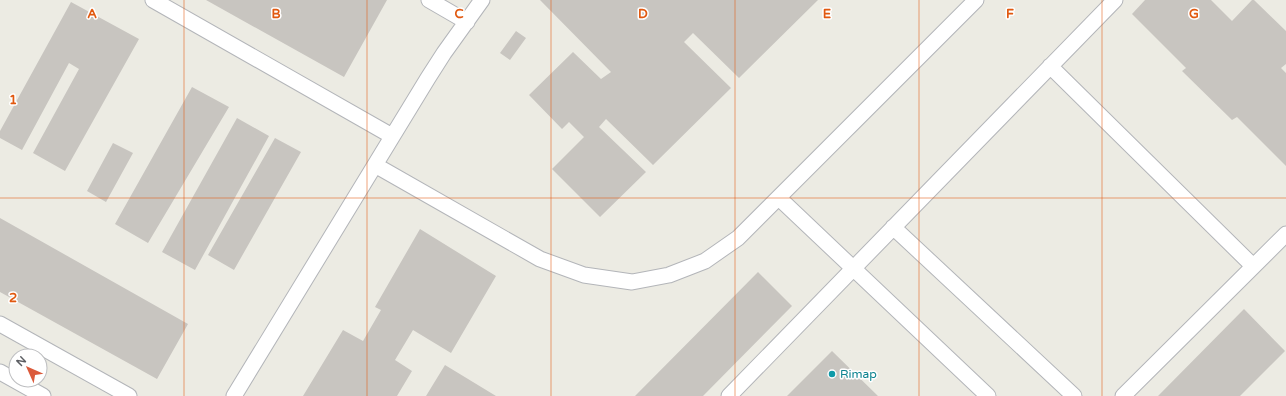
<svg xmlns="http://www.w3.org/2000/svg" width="1286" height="396" font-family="'Varela Round',sans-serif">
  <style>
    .building { fill: #c8c5c0 }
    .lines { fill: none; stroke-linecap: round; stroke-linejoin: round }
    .service-casing { stroke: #b3b5b9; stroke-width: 17 }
    .service { stroke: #fff; stroke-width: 15 }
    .grid { fill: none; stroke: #e15910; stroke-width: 1; stroke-opacity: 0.55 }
    .culture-dot { fill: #0f9aa8; stroke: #fff; stroke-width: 1.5 }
    .labels { text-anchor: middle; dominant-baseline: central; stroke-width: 3; stroke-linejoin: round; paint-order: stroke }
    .culture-label { font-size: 12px; fill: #0d838f; stroke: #fff; text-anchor: start }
    .grid-label { font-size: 13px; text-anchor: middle; font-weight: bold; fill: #e15910; stroke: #fff; stroke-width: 3; stroke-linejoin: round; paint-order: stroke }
  </style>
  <rect width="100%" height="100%" fill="#ecebe3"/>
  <path class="building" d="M 206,0 L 387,0 L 344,77 Z
    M 540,0 L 818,0 L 739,78 L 693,33 L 684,42 L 731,88 L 653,165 L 606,119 L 599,127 L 646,172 L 600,217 L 552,169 L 584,137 L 569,122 L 562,129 L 529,95 L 573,52 L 601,79 L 611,72 Z
    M 1145,0 L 1211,0 L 1232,21 L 1252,0 L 1254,0 L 1286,31 L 1286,64 L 1281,68 L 1286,73 L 1286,166 L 1237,117 L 1232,120 L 1182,71 L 1186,68 L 1132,14 Z
    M 71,2 L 139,39 L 65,171 L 33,153 L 79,69 L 69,63 L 22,150 L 0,138 L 0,131 Z
    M 516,31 L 526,38 L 510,60 L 500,53 Z
    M 192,87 L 229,107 L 148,243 L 115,224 Z
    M 237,118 L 269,136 L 195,270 L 162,252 Z
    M 275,138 L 301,152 L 234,270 L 208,255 Z
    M 113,143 L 133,153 L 106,202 L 87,191 Z
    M 0,218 L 188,324 L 157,379 L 0,292 Z
    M 420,229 L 496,276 L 451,353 L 413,330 L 395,360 L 412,371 L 397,396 L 303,396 L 343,330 L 363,341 L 381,310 L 375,307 Z
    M 758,272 L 792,306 L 703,396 L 635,396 Z
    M 1244,309 L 1285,351 L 1240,396 L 1158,396 Z
    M 832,351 L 878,396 L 787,396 Z
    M 445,365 L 496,396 L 426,396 Z"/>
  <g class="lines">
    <defs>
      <path id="service" d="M 153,0 L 392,136
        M 429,0 L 467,22
        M 1050,66 L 1253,266
        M 375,165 L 540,259 L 584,275 L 632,282 L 669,275 L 705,261 L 738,238 L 976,0
        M 779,198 L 988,396
        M 893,227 L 1074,396
        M 0,324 L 129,396
        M 0,372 L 43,396
        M 234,396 L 428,78 L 444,53 L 482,0
        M 729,396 L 1115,0
        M 1123,396 L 1286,234"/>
    </defs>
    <use href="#service" class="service-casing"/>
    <use href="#service" class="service"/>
  </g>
  <path class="grid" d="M 184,0 L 184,396M 367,0 L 367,396M 551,0 L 551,396M 735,0 L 735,396M 919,0 L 919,396M 1102,0 L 1102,396M 0,198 L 1286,198"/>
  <circle class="culture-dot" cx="832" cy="374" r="4"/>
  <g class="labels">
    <g class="culture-label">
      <text x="840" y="374">Rimap</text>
    </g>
  </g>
  <g class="grid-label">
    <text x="92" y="18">A</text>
    <text x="276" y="18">B</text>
    <text x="459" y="18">C</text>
    <text x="643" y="18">D</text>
    <text x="827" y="18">E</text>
    <text x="1010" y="18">F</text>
    <text x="1194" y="18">G</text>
    <text x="13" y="104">1</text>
    <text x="13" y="302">2</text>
  </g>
  <g transform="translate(28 368) rotate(315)"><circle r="19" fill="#ffffff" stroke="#bdbec0"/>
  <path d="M0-3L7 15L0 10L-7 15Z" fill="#db5a3b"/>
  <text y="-6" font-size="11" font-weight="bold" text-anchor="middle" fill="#5b5d62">N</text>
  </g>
</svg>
